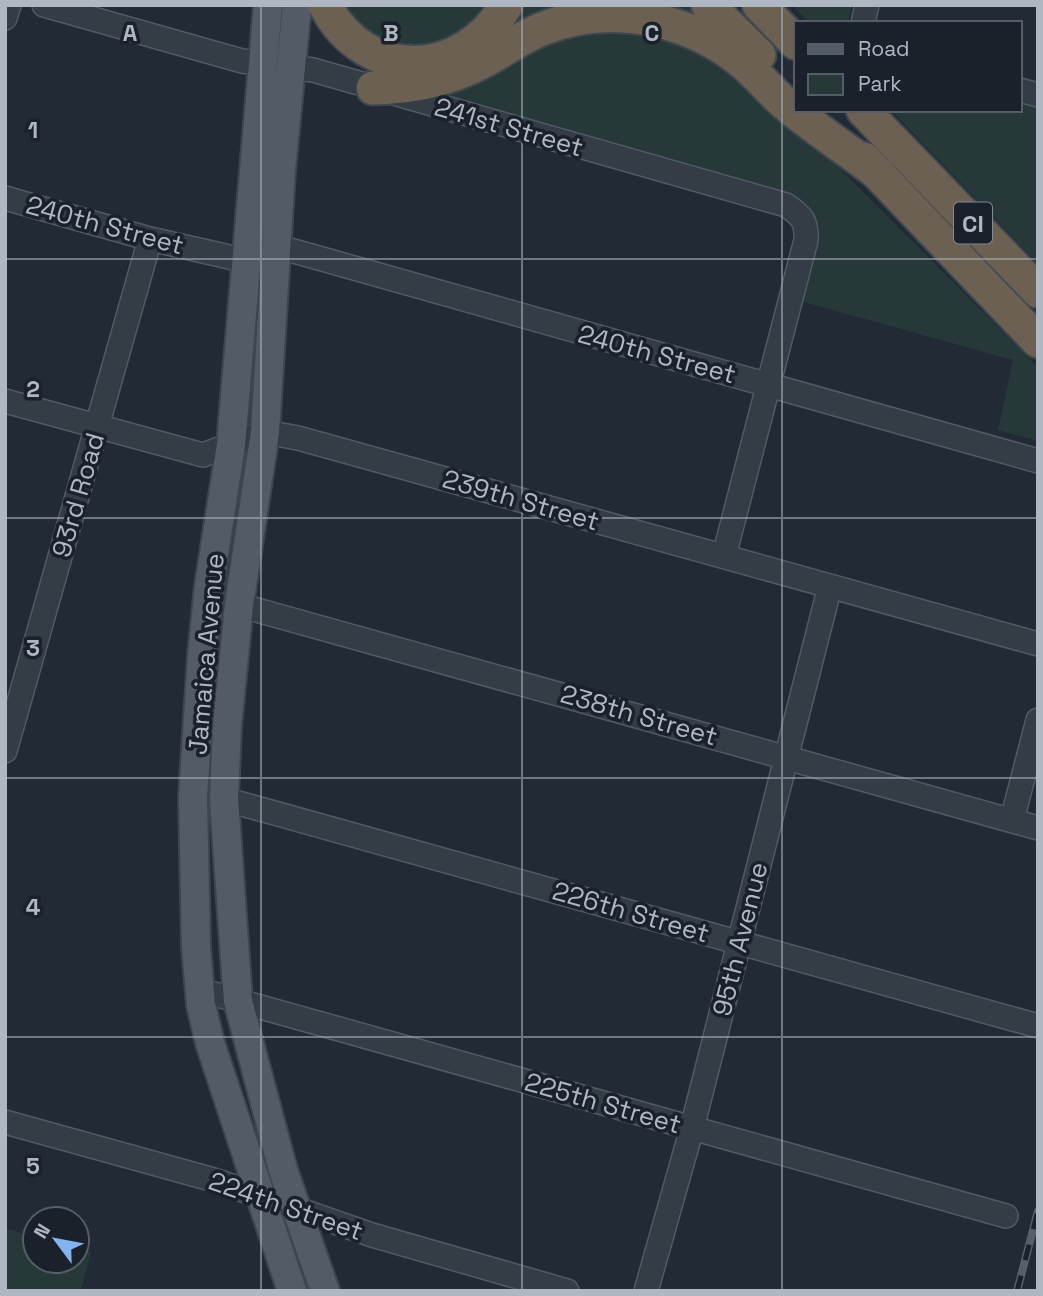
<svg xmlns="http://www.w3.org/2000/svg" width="1043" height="1296" font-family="'Space Grotesk',sans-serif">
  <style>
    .green { fill: #263838 }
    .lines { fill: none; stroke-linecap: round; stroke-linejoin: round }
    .minor-casing { stroke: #515a63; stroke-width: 26 }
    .major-casing { stroke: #3d454f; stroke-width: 32 }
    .highway-casing { stroke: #3e4750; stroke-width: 37 }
    .minor { stroke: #343c46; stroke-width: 23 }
    .major { stroke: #525b66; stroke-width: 28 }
    .highway { stroke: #6b6051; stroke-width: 33 }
    .rail-casing { stroke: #56606c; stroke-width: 8 }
    .rail { stroke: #1a212a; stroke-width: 5; stroke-dasharray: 16; stroke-linecap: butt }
    .grid { fill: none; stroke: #aeb7c2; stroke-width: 2; stroke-opacity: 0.55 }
    .labels { text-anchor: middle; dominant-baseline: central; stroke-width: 7; stroke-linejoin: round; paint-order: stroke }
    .shield { fill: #1a212a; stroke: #828a94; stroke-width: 2 }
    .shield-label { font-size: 24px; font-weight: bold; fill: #aeb7c2 }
    .street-label { font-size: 26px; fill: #aeb7c2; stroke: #1a212a }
    .grid-label { font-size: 23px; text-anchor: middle; font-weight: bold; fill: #aeb7c2; stroke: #1a212a; stroke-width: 7; stroke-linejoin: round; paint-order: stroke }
  </style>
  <rect width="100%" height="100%" fill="#212a35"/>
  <path class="green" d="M 338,5 L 493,5 L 476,31 L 422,54 L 370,41 Z
    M 515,5 L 690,5 L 732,46 L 658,11 L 472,56 Z
    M 793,5 L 852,5 L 848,23 L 809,23 Z
    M 598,24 L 671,30 L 730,59 L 1038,367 L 1038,441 L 998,430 L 1013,360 L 800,301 L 819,227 L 812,210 L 800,200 L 434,93 L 533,45 Z
    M 1020,102 L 1038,107 L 1038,264 L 891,110 L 1020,110 Z
    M 5,1228 L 35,1237 L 35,1261 L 77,1261 L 77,1248 L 91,1252 L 81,1291 L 5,1291 Z"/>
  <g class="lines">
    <defs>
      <path id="minor" d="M 44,5 L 242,61 L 313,70 L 786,205 C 802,216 807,221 806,240 L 724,556
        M 5,18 L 9,5
        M 863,23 L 867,5
        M 1020,90 L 1038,95
        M 5,198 L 150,239 L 247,261
        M 276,246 L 1038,461
        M 5,401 L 203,455 L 265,432 L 298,438 L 1038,644
        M 239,605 L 1038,828
        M 5,751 L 150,239
        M 224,799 L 1038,1026
        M 1012,820 L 1038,720
        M 200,990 L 1006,1216
        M 5,1122 L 214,1180 L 372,1235 L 567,1291
        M 646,1291 L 692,1128 L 830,586"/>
      <path id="major" d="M 268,5 L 231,445 L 209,586 L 202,656 L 193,797 L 196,947 L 201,1005 L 210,1043 L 292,1291
        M 297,5 L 281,170 L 265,432 L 239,605 L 227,726 L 224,799 L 238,1001 L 283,1170 L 325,1291"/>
      <path id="highway" d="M 325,5 C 366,83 463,80 506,5
        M 708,5 L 759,55
        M 759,5 L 796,43
        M 373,88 C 414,87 449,80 486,60 C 504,50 522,37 542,29 C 608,2 687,17 742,62 C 759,76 772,93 789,107 C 817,130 849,151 878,173
        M 863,110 L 1038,291
        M 864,159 L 1038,341"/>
    </defs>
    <use href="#minor" class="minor-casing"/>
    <use href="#major" class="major-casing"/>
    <use href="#highway" class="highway-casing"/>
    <use href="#minor" class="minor"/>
    <use href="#major" class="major"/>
    <use href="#highway" class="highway"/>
    <defs>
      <path id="rail" d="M 1017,1291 L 1038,1211"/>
    </defs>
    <use href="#rail" class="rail-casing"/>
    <use href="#rail" class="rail"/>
  </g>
  <path class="grid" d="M 261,5 L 261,1291M 522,5 L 522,1291M 782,5 L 782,1291M 5,259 L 1038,259M 5,518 L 1038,518M 5,778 L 1038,778M 5,1037 L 1038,1037"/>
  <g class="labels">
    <rect class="shield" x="954" y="202.5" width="38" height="41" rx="5"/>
    <g class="shield-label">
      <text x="973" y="223">CI</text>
    </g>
    <g class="street-label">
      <text transform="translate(509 127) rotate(16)">241st Street</text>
      <text transform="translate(105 225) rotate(15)">240th Street</text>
      <text transform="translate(657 354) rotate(15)">240th Street</text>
      <text transform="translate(78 495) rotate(-74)">93rd Road</text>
      <text transform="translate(521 500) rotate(16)">239th Street</text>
      <text transform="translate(206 654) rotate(-85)">Jamaica Avenue</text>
      <text transform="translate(639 715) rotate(16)">238th Street</text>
      <text transform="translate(631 912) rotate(16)">226th Street</text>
      <text transform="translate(740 939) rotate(-76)">95th Avenue</text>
      <text transform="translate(603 1103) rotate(16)">225th Street</text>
      <text transform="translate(286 1206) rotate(19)">224th Street</text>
    </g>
  </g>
  <g class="grid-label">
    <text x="130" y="41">A</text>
    <text x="391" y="41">B</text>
    <text x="652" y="41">C</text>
    <text x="33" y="138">1</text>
    <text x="33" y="397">2</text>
    <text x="33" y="656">3</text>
    <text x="33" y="915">4</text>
    <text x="33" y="1174">5</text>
  </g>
  <rect width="1043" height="1296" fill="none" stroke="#aeb7c2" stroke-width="14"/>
  <rect x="794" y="21" width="228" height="91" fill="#1a212a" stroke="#555d67" stroke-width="2"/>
  <rect x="808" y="44" width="35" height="10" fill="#525b66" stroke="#555d67" stroke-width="2"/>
  <text x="858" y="56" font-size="21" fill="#aeb7c2">Road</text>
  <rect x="808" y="74" width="35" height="21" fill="#263838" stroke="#555d67" stroke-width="2"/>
  <text x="858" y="91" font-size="21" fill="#aeb7c2">Park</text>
  <g transform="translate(56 1240) rotate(302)"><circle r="33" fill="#1a212a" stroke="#555d67" stroke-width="2"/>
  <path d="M0-5L12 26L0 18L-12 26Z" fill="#85b3f0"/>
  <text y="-10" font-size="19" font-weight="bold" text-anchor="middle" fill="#aeb7c2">N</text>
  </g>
</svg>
